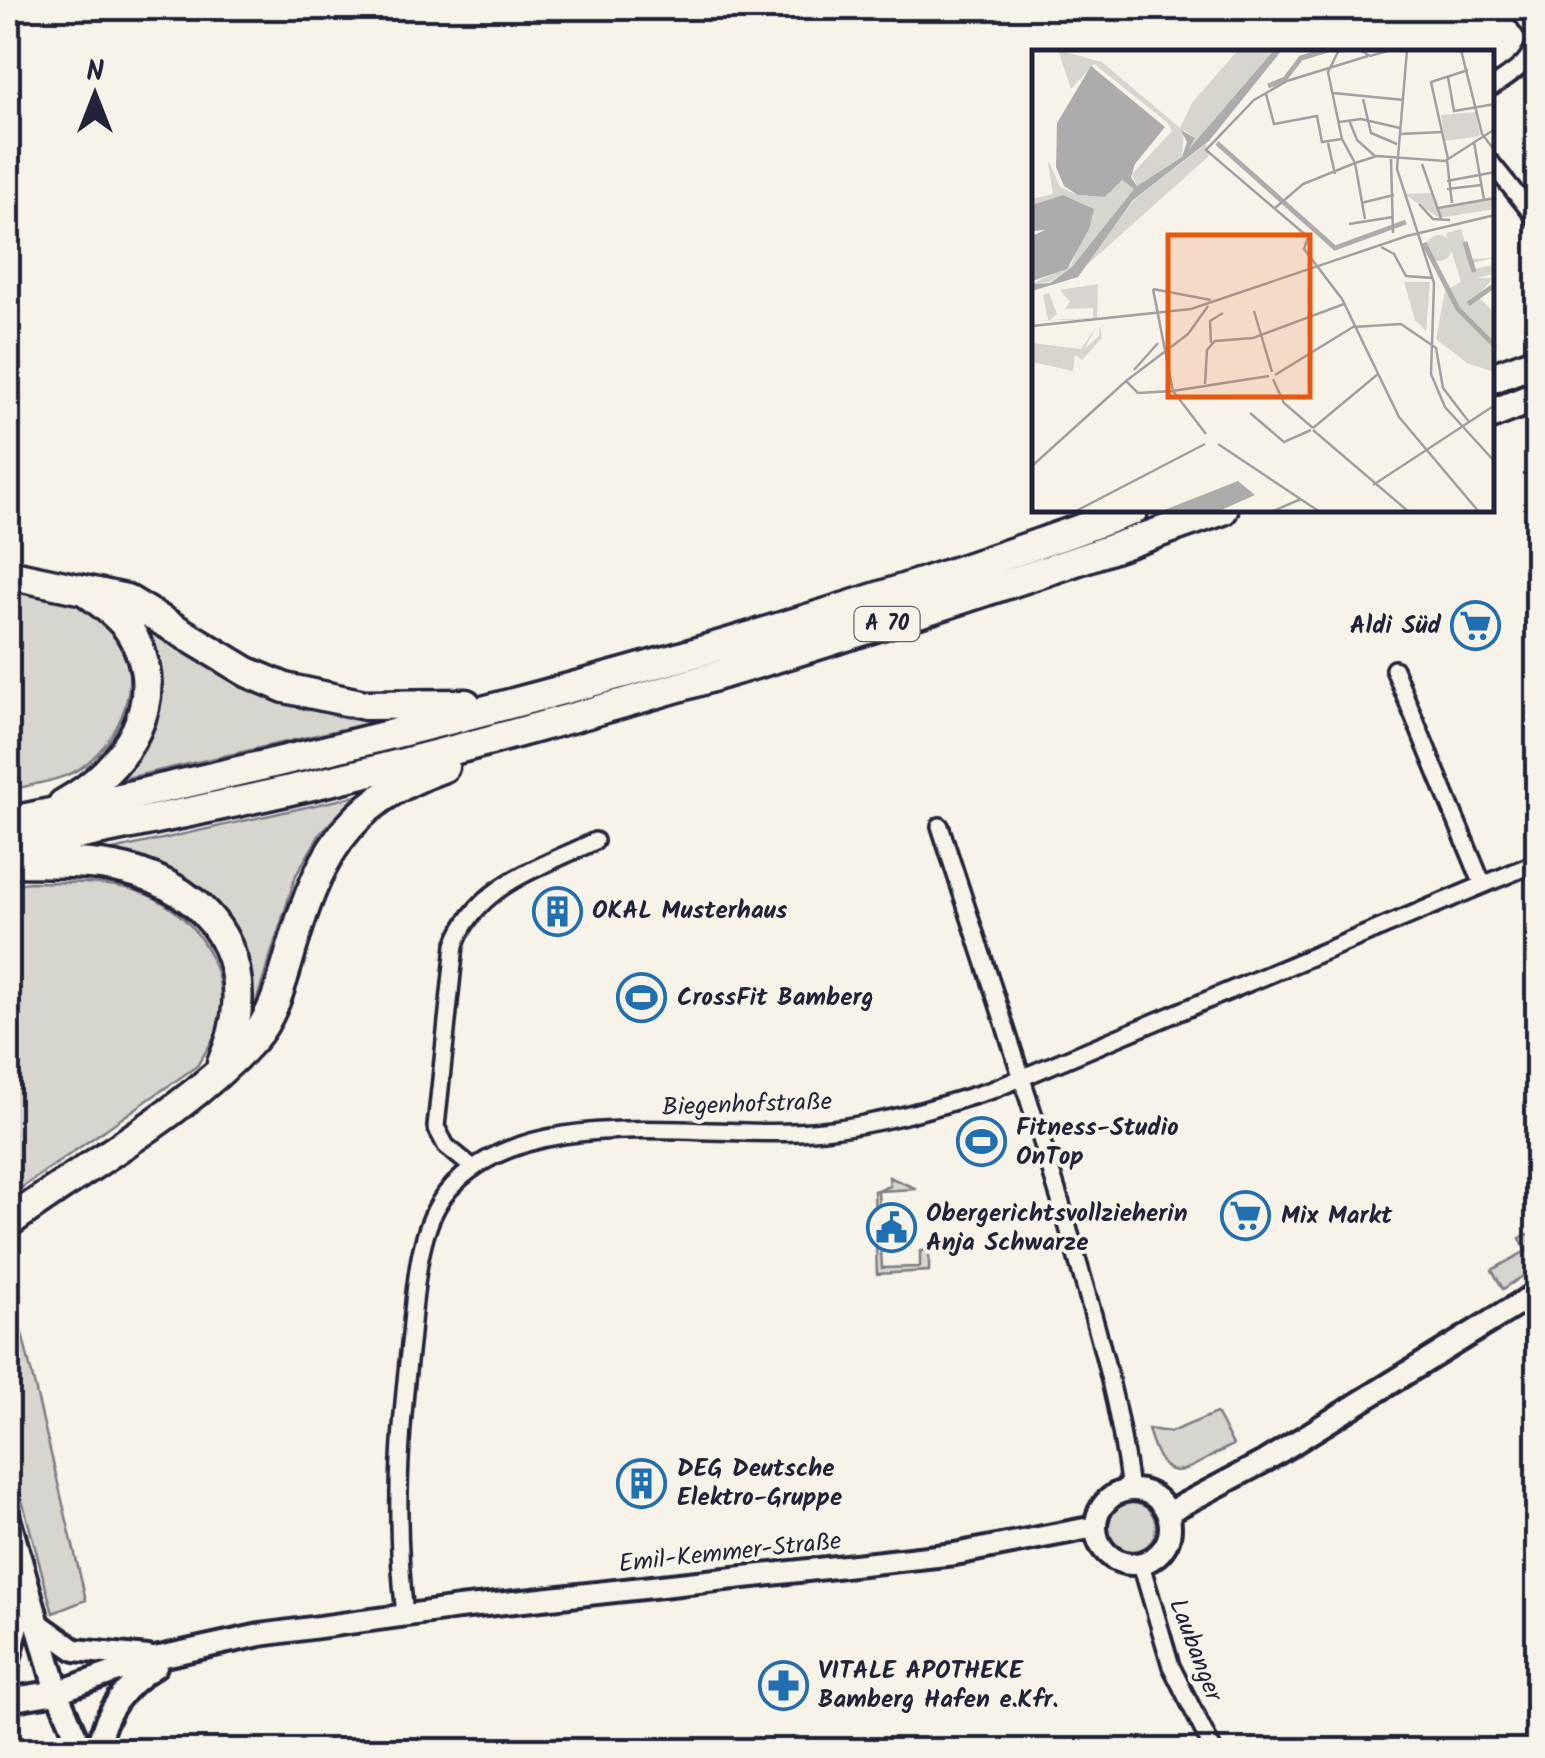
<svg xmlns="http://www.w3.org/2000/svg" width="1545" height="1758" font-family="Kalam,sans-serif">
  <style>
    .green { fill: #d8d5cf; stroke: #7d7c85; stroke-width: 2.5 }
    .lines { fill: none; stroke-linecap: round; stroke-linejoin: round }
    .street-casing { stroke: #22223b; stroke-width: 22 }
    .secondary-casing { stroke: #22223b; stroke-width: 28 }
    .primary-casing { stroke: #22223b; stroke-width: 30 }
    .highway-casing { stroke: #22223b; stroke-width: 35 }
    .street { stroke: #f7f3e8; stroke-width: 15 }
    .secondary { stroke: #f7f3e8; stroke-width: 20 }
    .primary { stroke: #f7f3e8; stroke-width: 22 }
    .highway { stroke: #f7f3e8; stroke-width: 28 }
    .labels { text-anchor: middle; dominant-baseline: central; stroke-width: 8; stroke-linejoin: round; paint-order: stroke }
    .shield { fill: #f7f3e8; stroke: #62616f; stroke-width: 2.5 }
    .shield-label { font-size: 22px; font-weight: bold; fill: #22223b }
    .poi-label { font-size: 25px; font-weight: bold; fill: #22223b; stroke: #f7f3e8; text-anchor: start }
    .street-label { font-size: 25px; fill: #22223b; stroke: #f7f3e8 }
    .inset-river { fill: none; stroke: #aeabad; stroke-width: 5 }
    .inset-road { fill: none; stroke: #a29fa3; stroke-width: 2.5 }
    .view { fill: #e8590c; fill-opacity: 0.15; stroke: #e8590c; stroke-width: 5 }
    .inset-edge { fill: none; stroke: #22223b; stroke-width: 5 }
  </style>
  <rect width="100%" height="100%" fill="#f7f3e8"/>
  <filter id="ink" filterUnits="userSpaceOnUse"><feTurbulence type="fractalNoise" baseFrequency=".01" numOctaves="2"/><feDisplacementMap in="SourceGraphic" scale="20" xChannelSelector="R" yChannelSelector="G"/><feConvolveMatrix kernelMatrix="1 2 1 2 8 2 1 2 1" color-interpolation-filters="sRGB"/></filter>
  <g filter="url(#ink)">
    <path class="green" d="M 8,588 C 37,591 72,595 97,614 C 151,657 131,731 82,767 C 63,781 30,784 8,791 Z
      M 123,611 L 392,718 L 113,781 L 149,721 Z
      M 356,796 L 320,834 L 296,875 L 251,1018 C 253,951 229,894 163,869 C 147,863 123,863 112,850 Z
      M 30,882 C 67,883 111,880 146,894 C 199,916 235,977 216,1033 C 212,1044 203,1055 197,1066 L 8,1197 L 8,885 Z
      M 889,1177 L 917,1189 L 878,1191 L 882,1268 L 920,1267 L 920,1251 L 929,1250 L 929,1271 L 877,1274 L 874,1191 L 890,1186 Z
      M 1527,1234 L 1537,1237 L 1537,1267 L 1503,1289 L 1492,1270 L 1526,1251 L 1520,1238 Z
      M 8,1275 L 86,1600 L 53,1613 L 8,1449 Z
      M 1216,1413 L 1233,1445 C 1183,1469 1167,1495 1148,1429 L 1171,1432 Z
      M1108 1527a24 24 0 1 1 48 0a24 24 0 1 1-48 0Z"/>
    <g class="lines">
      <defs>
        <path id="street" d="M 1492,87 C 1514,72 1532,63 1537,36 L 1518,8
          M 1492,164 L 1538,221
          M 1394,669 L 1482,883
          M 940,826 C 982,956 1026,1086 1065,1217 C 1091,1308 1119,1396 1130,1490
          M 472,1167 L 446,1146 L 436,1127 L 455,945 C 477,884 541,868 595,841
          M 1141,1564 L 1171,1666 L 1213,1750
          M 405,1615 C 394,1518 399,1440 410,1344 C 415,1298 416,1229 447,1192 C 529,1096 710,1143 823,1130 C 882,1124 936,1107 992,1090 L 1538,862"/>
        <path id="secondary" d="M1096 1527a37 37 0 1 1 74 0a37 37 0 1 1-74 0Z
          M 1167,1513 L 1265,1461 L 1538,1292
          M 36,1622 L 75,1650 L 148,1657
          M 82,1750 L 57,1692 L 155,1658 L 260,1635 L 459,1608 L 955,1554 L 1095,1527
          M 97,1750 C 105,1711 123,1687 156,1666"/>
        <path id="primary" d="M 8,1518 L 57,1692 L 8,1700
          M 8,1660 L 25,1594"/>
        <path id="highway" d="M 1492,378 L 1538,361
          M 1492,414 L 1538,396
          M 8,574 L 126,599 L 247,672 L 285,688 L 365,705 L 466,704
          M 63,804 C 125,770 174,699 129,630 C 119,615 102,604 88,593
          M 8,822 C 389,742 766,644 1133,510
          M 8,849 C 141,822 275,796 407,762 C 683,691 954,605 1223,510
          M 8,862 C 50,863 98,860 138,873 C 227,902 260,978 222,1063
          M 8,1223 C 89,1163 183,1115 252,1040 C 272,1019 281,985 289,958 C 317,860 343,803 444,767"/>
      </defs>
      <use href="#street" class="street-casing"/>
      <use href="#secondary" class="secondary-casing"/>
      <use href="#primary" class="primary-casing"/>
      <use href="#highway" class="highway-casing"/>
      <use href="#street" class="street"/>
      <use href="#secondary" class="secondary"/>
      <use href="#primary" class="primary"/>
      <use href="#highway" class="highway"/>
    </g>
  </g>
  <defs>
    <symbol id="supermarket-ring" viewBox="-11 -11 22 22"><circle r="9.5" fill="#f7f3e8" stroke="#1f6fb2" stroke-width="1.5"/><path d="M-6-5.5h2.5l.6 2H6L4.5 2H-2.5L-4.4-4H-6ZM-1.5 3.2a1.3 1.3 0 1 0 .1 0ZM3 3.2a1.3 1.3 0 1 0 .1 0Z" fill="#1f6fb2"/></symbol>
    <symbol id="building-ring" viewBox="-11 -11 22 22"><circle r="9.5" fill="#f7f3e8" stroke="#1f6fb2" stroke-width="1.5"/><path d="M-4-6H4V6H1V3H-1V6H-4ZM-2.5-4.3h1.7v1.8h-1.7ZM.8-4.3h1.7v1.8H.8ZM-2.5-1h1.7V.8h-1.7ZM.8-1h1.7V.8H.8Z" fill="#1f6fb2"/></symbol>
    <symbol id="stadium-ring" viewBox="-11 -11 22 22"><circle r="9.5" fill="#f7f3e8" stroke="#1f6fb2" stroke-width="1.5"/><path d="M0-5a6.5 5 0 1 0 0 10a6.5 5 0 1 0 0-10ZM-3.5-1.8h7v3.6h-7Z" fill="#1f6fb2"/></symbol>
    <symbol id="civic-ring" viewBox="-11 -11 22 22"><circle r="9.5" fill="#f7f3e8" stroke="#1f6fb2" stroke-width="1.5"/><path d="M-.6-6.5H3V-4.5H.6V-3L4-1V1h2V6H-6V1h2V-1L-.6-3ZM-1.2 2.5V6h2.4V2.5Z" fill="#1f6fb2"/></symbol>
    <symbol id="pharmacy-ring" viewBox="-11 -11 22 22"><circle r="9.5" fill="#f7f3e8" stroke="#1f6fb2" stroke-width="1.5"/><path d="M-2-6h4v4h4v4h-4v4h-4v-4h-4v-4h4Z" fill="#1f6fb2"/></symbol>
  </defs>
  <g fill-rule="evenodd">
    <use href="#supermarket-ring" x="1448" y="598" width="55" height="55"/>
    <use href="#building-ring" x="530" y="884" width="55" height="55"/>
    <use href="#stadium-ring" x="614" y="970" width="55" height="55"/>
    <use href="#stadium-ring" x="954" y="1114" width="55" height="55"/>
    <use href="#supermarket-ring" x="1218" y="1188" width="55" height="55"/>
    <use href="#civic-ring" x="864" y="1200" width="55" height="55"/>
    <use href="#building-ring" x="614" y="1456" width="55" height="55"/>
    <use href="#pharmacy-ring" x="756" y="1658" width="55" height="55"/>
  </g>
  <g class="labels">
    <rect class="shield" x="854.5" y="607" width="65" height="34" rx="8"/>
    <g class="shield-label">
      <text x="887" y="624">A 70</text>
    </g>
    <g class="poi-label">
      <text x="1441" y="626" text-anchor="end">Aldi Süd</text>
      <text x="592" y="911">OKAL Musterhaus</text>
      <text x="677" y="998">CrossFit Bamberg</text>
      <text x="1016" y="1128">Fitness-Studio<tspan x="1016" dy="29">OnTop</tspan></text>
      <text x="926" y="1214">Obergerichtsvollzieherin<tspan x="926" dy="29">Anja Schwarze</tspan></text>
      <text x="1281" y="1216">Mix Markt</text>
      <text x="677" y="1469">DEG Deutsche<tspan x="677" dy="29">Elektro-Gruppe</tspan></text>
      <text x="818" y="1671">VITALE APOTHEKE<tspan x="818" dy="29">Bamberg Hafen e.Kfr.</tspan></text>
    </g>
    <g class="street-label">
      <text transform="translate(747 1105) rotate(-2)">Biegenhofstraße</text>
      <text transform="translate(730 1553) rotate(-6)">Emil-Kemmer-Straße</text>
      <text transform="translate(1195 1650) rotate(69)">Laubanger</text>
    </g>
  </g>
  <g transform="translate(1032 50)">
    <rect width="462" height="462" fill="#f7f3e8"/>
    <path d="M 26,0 L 70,12 L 148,78 L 160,53 L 206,0 L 242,0 L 157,100 L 163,88 L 152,80 L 150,107 L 105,136 L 100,124 L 140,81 L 136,73 L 62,14 L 39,39 ZM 444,62 L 448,86 L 413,91 L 409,65 ZM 174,94 L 177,106 L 46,223 L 103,149 ZM 16,112 L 0,114 L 17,112 L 28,137 L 46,145 L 73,147 L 90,130 L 102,139 L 40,217 L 18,232 L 0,234 L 39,215 L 62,159 L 31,145 L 0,155 L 0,149 L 21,144 ZM 400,143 L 406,159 L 462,149 L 462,159 L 407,168 L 372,144 ZM 429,179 L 438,209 L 462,208 L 440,213 L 442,219 L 462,215 L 462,224 L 444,228 L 462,228 L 445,246 L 462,262 L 462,322 L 435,313 L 404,289 L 413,241 L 429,232 L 414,183 ZM394 198a13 13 0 1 1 26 0a13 13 0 1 1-26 0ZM 372,232 L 398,232 L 394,281 L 383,270 ZM 66,234 L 65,269 L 0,271 L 16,270 L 11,245 L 17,243 L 25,264 L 18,270 L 61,268 L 61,258 L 33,259 L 38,252 L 28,240 ZM 68,276 L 70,288 L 50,310 L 43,305 L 41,321 L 0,312 L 0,293 L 49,299 L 64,277 L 53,298 L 67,286 Z" fill="#d8d5cf"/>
    <path d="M 242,0 L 250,0 L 177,91 L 101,150 L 46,227 L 0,241 L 0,234 L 18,233 L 40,217 L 102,139 L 90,130 L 73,147 L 46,145 L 32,136 L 24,117 L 25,73 L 59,16 L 133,77 L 103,114 L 99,127 L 105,136 L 150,107 L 155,92 L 149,80 L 163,88 L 157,99 ZM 31,145 L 62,159 L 57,179 L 35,219 L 0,231 L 0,186 L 13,180 L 0,181 L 0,155 ZM 206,431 L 223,445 L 185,462 L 127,462 Z" fill="#aeabad"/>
    <path class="inset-river" d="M 236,36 L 253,29 L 269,8 L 296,0M 185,93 L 303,198 L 374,172M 433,192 L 442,222M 392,193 L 426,259 L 463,296M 436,254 L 463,235"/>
    <path class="inset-road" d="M 307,0 L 296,22 L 310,89 L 323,113M 328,0 L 338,6 L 359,0M 375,0 L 365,119 L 402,233 L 399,324 L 413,357 L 463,412M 429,0 L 450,84 L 463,101M 336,6 L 255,31 L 222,50 L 174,100 L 276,187 L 272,199 L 310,249 L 367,367 L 447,462M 416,27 L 422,61 L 463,54M 301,43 L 372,50M 234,44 L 242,74 L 285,66 L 290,92 L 310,89M 331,49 L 339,83 L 365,94M 317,70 L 325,90 L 344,107M 307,72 L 329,69 L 368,78M 368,84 L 410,82M 442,92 L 452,150M 296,93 L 303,124M 359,109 L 361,183M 416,109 L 399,32 L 436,20M 415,110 L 420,153M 323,113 L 333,169M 390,114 L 409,168M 415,131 L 463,122M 415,139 L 450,135M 329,153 L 362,145M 387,154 L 401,169 L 418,170M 243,158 L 271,134 L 323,113 L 345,106 L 413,111 L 463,79M 406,158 L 463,148M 317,174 L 361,167M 349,197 L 362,204 L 374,226 L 401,228M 121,239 L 179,250M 222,261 L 240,322M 0,276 L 159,259 L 375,186 L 463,165M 179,293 L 178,271 L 191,263M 102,320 L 126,293M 243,325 L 321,277 L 369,274 L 404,298 L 411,338 L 437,372M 241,329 L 252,353 L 281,378M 94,331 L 156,284 L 176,256M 173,334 L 175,300 L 183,291 L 221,288 L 312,254M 218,363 L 252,392 L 279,380M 281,378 L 346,324M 281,380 L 377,462M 174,384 L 141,341 L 237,326M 186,394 L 288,462M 0,416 L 94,331 L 106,343 L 141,341 L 121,239M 341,435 L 463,355M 42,462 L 173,394M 239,462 L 269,449"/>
    <path class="view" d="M 136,185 L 278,185 L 278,347 L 136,347 Z"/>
    <rect width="462" height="462" class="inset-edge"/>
  </g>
  <rect width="1545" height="1758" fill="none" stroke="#f7f3e8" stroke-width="40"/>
  <rect x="20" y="20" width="1505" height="1718" fill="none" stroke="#22223b" stroke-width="4" filter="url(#ink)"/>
  <g transform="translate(95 95)" stroke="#f7f3e8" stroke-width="8" paint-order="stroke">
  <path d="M0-8L18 38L0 25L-18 38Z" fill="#22223b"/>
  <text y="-15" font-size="28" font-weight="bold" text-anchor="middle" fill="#22223b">N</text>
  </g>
</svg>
